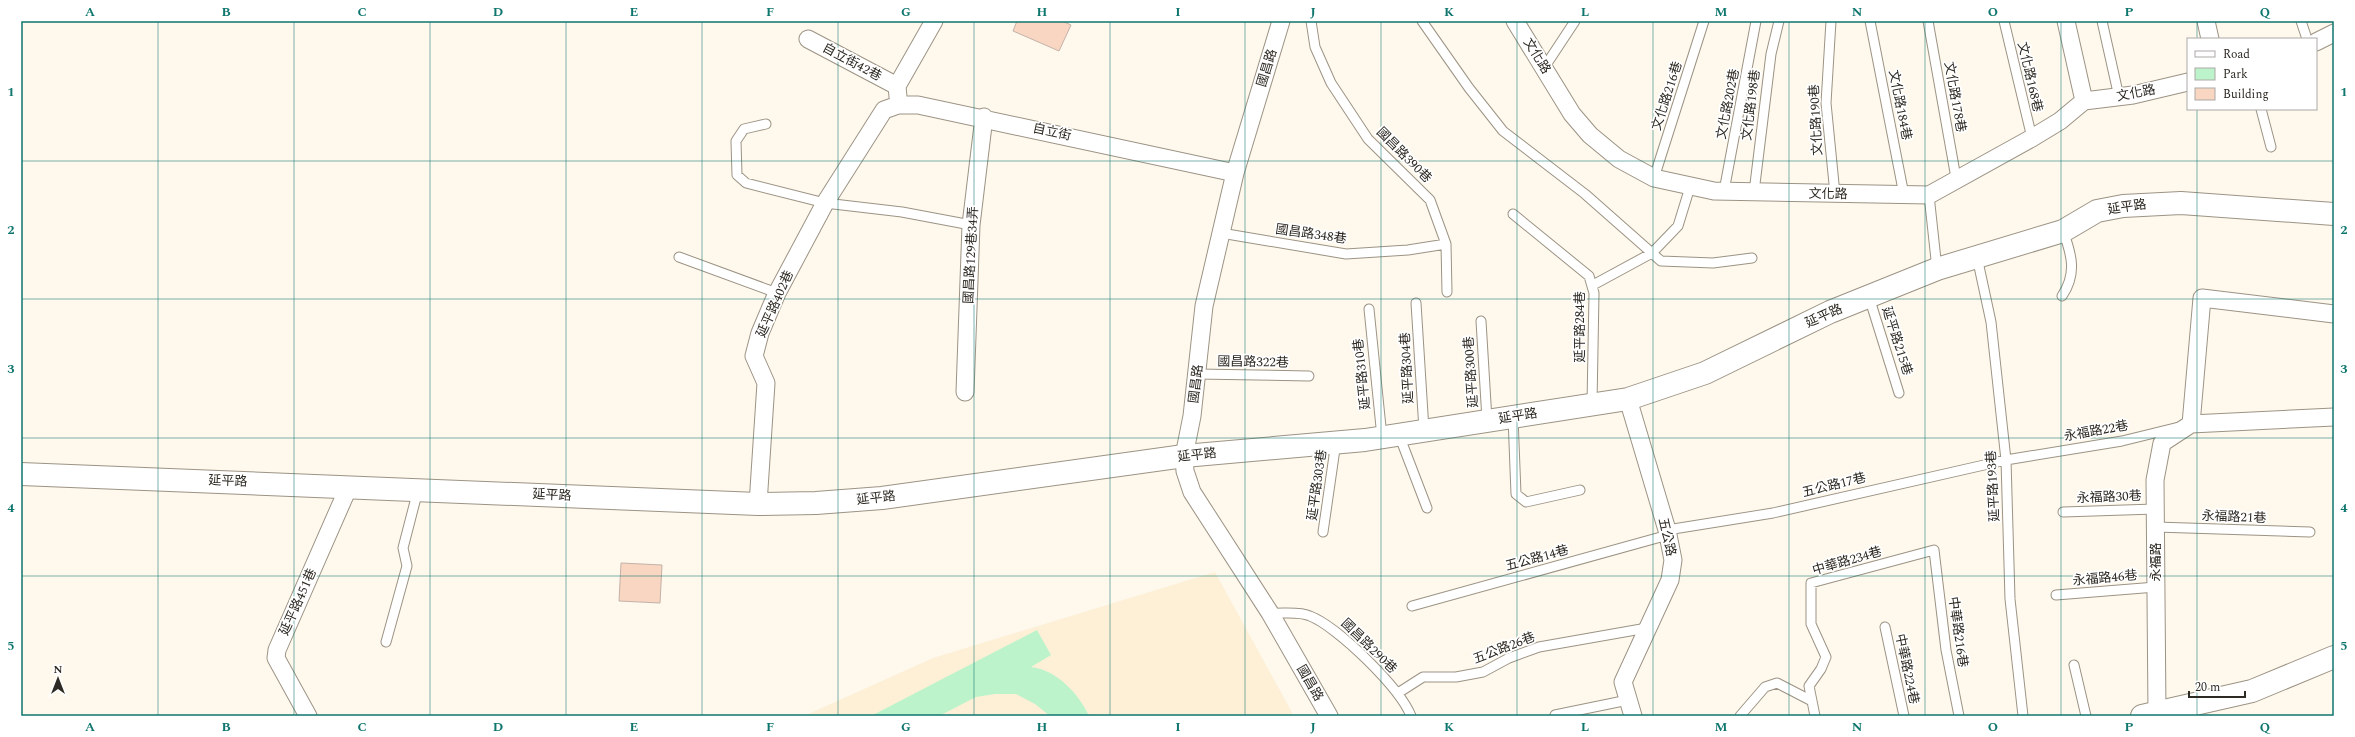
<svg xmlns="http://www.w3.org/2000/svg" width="2355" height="737" font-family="Spectral,'Noto Sans TC',serif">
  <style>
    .built { fill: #fdf0d7 }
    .green { fill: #bdf3ca }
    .building { fill: #f9d6c2; stroke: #c4b2a8 }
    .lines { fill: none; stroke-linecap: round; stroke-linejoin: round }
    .service-casing { stroke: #9c9384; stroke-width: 11 }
    .minor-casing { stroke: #9c9384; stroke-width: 19 }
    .tertiary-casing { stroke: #9c9384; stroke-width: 24 }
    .service { stroke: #fff; stroke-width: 9 }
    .minor { stroke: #fff; stroke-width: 17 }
    .tertiary { stroke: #fff; stroke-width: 22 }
    .grid { fill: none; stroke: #0f766e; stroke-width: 1; stroke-opacity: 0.55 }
    .labels { text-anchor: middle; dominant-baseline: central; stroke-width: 3.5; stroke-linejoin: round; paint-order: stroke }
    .street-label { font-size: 13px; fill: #2d2923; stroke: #fff }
    .neatline { fill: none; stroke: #0f766e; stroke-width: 1.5 }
    .grid-label { font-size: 13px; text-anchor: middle; font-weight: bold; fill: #0f766e }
  </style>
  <rect width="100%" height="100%" fill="#fef8ed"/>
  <path class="built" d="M 1215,572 L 1294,716 L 804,716 L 933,658 Z"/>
  <path class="green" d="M 1037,630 L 1051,655 L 1031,667 C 1057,670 1079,694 1089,716 L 1050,716 L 1035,704 L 1016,694 L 995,694 L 976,697 L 939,716 L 871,716 Z"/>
  <path class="building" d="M 1017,21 L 1062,21 L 1071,25 L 1059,51 L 1013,31 Z
    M 621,563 L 662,565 L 660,603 L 619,601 Z"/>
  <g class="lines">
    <defs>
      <path id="service" d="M 1311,21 L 1315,47 L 1331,83 L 1368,139 L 1430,200 L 1446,244 L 1447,292
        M 1422,21 L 1469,88 L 1503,131 L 1585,194 L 1661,261 L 1713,263 L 1752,258
        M 1831,21 L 1826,103 L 1835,194
        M 1870,21 L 1904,195
        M 1928,21 L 1956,178
        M 2004,21 L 2032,138
        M 2102,21 L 2119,97
        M 2301,21 L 2307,39
        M 1544,68 L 1575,21
        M 2261,109 L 2271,147
        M 766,124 L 744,129 L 736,141 L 737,175 L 746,183 L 825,203 L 902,212 L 971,225
        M 1654,178 L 1704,21
        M 1724,191 L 1756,21
        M 1754,192 L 1771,54 L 1779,21
        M 1929,195 L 1937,269
        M 1513,214 L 1589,276 L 1594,293 L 1592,404
        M 1221,233 L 1346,254 L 1408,250 L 1446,244
        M 679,257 L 777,293
        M 1977,257 L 1991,322 L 2006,460 L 2010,599 L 2023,716
        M 1593,285 L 1652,253 L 1678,226 L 1690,187
        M 2062,296 C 2077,274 2072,255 2063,231
        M 1869,297 L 1899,393
        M 1416,303 L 1424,430
        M 1369,309 L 1382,437
        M 1481,321 L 1487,420
        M 1197,374 L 1309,376
        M 1513,417 L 1516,494 L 1526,502 L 1580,490
        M 1399,435 L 1427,508
        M 2063,512 L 2155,509
        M 2156,527 L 2310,532
        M 1667,530 L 1773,513 L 2006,460 L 2122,441 L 2179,427
        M 1323,532 L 1336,442
        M 2056,595 L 2156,587
        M 1412,606 L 1668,535
        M 1270,613 C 1282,614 1299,611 1310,616 C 1338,627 1400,688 1411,716
        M 1885,627 L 1904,716
        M 386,642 L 407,566 L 403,548 L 418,490
        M 2074,665 L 2086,716
        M 1398,693 L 1423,677 L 1456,677 L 1483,672 L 1509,658 L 1539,647 L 1647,628
        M 1555,715 L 1628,700
        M 1740,716 L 1765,687 L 1777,683 L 1810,700
        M 1815,716 L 1809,686 L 1821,669 L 1826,657 L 1811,624 L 1811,583 L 1934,550 L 1946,650 L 1959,716"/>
      <path id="minor" d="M 1281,21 L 1235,173 L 1204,306 L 1192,416 L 1184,456 L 1185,471 L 1192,492 L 1270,613 L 1329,716
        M 1515,21 L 1572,114 L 1590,135 L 1619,159 L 1654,178 L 1714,191 L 1929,195 L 2032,138 L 2060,121 L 2084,101 L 2133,95 L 2188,82
        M 2066,21 L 2084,101
        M 2206,21 L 2210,39
        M 808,39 L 897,86
        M 2316,42 L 2334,33
        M 898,97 L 897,86 L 934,21
        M 965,392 L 971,225 L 984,117
        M 1628,399 L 1667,530 L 1673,560 L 1670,580 L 1623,682 L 1633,716
        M 2191,424 L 2202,298 L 2334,314
        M 758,504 L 766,383 L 754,356 L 760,333 L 777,293 L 825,203 L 884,110 L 898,105 L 918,105 L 1235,173
        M 308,716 L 276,658 L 277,650 L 349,486
        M 2159,716 L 2157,712 L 2155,480 L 2162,443 L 2191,424 L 2334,417"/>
      <path id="tertiary" d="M 21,474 L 758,504 L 816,503 L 882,498 L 1184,456 L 1365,440 L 1628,399 L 1705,373 L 1830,312 L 1937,269 L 2063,231 L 2097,211 L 2123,206 L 2181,203 L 2334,214
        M 2142,716 L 2252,691 L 2334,657"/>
    </defs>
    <use href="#service" class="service-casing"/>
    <use href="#minor" class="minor-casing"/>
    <use href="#tertiary" class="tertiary-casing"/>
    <use href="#service" class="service"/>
    <use href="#minor" class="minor"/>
    <use href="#tertiary" class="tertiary"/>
  </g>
  <path class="grid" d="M 158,21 L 158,716M 294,21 L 294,716M 430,21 L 430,716M 566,21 L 566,716M 702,21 L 702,716M 838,21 L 838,716M 974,21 L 974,716M 1110,21 L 1110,716M 1245,21 L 1245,716M 1381,21 L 1381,716M 1517,21 L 1517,716M 1653,21 L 1653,716M 1789,21 L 1789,716M 1925,21 L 1925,716M 2061,21 L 2061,716M 2197,21 L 2197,39M 2197,109 L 2197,716M 21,161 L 2334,161M 21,299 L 2334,299M 21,438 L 2334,438M 21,576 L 2334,576"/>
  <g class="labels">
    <g class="street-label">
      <text transform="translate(1537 56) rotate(58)">文化路</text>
      <text transform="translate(852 62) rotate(28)">自立街42巷</text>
      <text transform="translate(1267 68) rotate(-73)">國昌路</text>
      <text transform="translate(2030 77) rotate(77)">文化路168巷</text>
      <text transform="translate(2136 93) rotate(-11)">文化路</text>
      <text transform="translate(1667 96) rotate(-72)">文化路216巷</text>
      <text transform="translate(1955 97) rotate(80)">文化路178巷</text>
      <text transform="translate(1728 104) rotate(-79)">文化路202巷</text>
      <text transform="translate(1751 105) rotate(-83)">文化路198巷</text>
      <text transform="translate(1900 105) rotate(79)">文化路184巷</text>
      <text transform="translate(1816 120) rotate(-93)">文化路190巷</text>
      <text transform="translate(1052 132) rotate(12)">自立街</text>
      <text transform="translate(1404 155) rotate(45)">國昌路390巷</text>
      <text transform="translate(1828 194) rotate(1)">文化路</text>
      <text transform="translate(2127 207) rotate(-8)">延平路</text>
      <text transform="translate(1311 234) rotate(8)">國昌路348巷</text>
      <text transform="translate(971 255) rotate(-87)">國昌路129巷34弄</text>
      <text transform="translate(775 304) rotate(-66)">延平路402巷</text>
      <text transform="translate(1824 316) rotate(-24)">延平路</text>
      <text transform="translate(1580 327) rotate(-90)">延平路284巷</text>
      <text transform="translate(1897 341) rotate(72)">延平路215巷</text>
      <text transform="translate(1253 362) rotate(1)">國昌路322巷</text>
      <text transform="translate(1407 368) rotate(-93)">延平路304巷</text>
      <text transform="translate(1471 372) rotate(-94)">延平路300巷</text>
      <text transform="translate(1362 374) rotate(-96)">延平路310巷</text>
      <text transform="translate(1196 384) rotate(-83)">國昌路</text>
      <text transform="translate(1518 416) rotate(-9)">延平路</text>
      <text transform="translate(2096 431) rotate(-10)">永福路22巷</text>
      <text transform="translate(1197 455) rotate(-6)">延平路</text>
      <text transform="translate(228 481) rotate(2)">延平路</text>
      <text transform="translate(1317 485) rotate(-82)">延平路303巷</text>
      <text transform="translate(1834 485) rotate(-14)">五公路17巷</text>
      <text transform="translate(1993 486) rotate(-93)">延平路193巷</text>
      <text transform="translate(552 495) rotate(3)">延平路</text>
      <text transform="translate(2109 497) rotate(-2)">永福路30巷</text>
      <text transform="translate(876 498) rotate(-6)">延平路</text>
      <text transform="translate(2234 517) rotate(2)">永福路21巷</text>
      <text transform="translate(1667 537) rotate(77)">五公路</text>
      <text transform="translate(1537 558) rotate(-15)">五公路14巷</text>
      <text transform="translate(1847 561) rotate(-16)">中華路234巷</text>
      <text transform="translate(2156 562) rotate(-90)">永福路</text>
      <text transform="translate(2105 578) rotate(-5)">永福路46巷</text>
      <text transform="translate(298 602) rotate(-66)">延平路451巷</text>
      <text transform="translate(1958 632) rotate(82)">中華路216巷</text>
      <text transform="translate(1369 646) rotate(44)">國昌路290巷</text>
      <text transform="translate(1504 648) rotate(-21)">五公路26巷</text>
      <text transform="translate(1907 669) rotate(78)">中華路224巷</text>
      <text transform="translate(1310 683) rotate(60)">國昌路</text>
    </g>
  </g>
  <rect width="2355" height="737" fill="none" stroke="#ffffff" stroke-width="44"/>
  <rect x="2187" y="38" width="130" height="72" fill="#ffffff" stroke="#aba9a7"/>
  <rect x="2195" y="51" width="20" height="6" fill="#ffffff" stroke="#aba9a7"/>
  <text x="2223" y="58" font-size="12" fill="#2d2923">Road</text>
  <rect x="2195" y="68" width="20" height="12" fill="#bdf3ca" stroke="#aba9a7"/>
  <text x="2223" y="78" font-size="12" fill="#2d2923">Park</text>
  <rect x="2195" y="88" width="20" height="12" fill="#f9d6c2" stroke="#aba9a7"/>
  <text x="2223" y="98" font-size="12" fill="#2d2923">Building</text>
  <g transform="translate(58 679)" stroke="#ffffff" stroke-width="3" paint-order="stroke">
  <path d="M0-3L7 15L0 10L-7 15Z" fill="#2d2923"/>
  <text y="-6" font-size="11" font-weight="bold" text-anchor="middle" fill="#2d2923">N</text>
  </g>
  <path d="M2189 691v6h56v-6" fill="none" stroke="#2d2923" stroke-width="2"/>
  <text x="2195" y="691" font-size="12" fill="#2d2923" stroke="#ffffff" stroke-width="3" paint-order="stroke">20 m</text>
  <rect x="22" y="22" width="2311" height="693" class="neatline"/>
  <g class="grid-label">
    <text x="90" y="16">A</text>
    <text x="226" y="16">B</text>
    <text x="362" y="16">C</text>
    <text x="498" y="16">D</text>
    <text x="634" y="16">E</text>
    <text x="770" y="16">F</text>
    <text x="906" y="16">G</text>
    <text x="1042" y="16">H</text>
    <text x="1178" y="16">I</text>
    <text x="1313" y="16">J</text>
    <text x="1449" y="16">K</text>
    <text x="1585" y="16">L</text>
    <text x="1721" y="16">M</text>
    <text x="1857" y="16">N</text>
    <text x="1993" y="16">O</text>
    <text x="2129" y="16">P</text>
    <text x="2265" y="16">Q</text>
    <text x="11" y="96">1</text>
    <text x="2344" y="96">1</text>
    <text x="11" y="234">2</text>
    <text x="2344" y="234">2</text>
    <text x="11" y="373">3</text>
    <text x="2344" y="373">3</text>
    <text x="11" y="512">4</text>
    <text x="2344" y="512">4</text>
    <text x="11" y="650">5</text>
    <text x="2344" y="650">5</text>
    <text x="90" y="731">A</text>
    <text x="226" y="731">B</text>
    <text x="362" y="731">C</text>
    <text x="498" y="731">D</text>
    <text x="634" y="731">E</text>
    <text x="770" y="731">F</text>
    <text x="906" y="731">G</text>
    <text x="1042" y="731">H</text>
    <text x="1178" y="731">I</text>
    <text x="1313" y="731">J</text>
    <text x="1449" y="731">K</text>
    <text x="1585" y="731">L</text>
    <text x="1721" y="731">M</text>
    <text x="1857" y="731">N</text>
    <text x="1993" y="731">O</text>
    <text x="2129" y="731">P</text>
    <text x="2265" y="731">Q</text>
  </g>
</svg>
